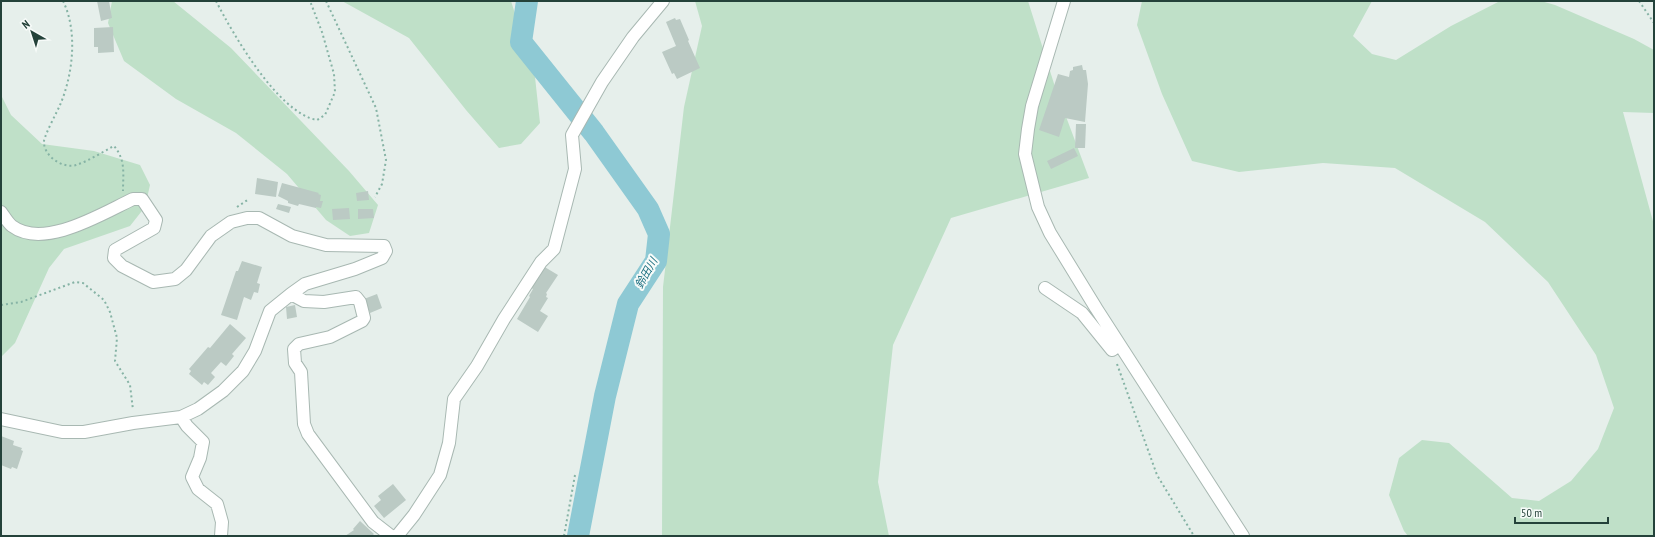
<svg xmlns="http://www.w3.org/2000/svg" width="1655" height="537" font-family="'PT Sans Narrow','Noto Sans JP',sans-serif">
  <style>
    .green { fill: #bfe0c8 }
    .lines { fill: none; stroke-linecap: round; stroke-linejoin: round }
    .river { stroke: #8ec9d4; stroke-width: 22 }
    .building { fill: #bbcac4 }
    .minor-casing { stroke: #a8b8b2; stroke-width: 14 }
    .path { stroke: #86b3a5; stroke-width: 2; stroke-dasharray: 2 3; stroke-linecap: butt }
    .minor { stroke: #fff; stroke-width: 12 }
    .labels { text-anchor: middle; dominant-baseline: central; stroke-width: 4; stroke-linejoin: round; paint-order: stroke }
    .water-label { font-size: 11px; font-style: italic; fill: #1c6f80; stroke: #f7fbf9 }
  </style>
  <rect width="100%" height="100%" fill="#e6efeb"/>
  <path class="green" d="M 112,1 L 173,1 L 231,48 L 349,171 L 378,205 L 369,233 L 350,236 L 326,220 L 287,174 L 236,133 L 176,99 L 124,61 L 108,23 Z
    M 342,1 L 511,1 L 535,77 L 540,123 L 521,144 L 499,148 L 466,110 L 409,38 Z
    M 695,1 L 1028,1 L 1056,90 L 1089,178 L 951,218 L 893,345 L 878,482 L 889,536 L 662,536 L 663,287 L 684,107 L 702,26 Z
    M 1142,1 L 1372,1 L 1353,36 L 1372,54 L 1396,60 L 1451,26 L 1500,1 L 1541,1 L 1555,5 L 1634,39 L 1654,50 L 1654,113 L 1623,112 L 1654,225 L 1654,536 L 1408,536 L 1404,531 L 1389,495 L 1399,458 L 1422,440 L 1449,443 L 1512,498 L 1539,501 L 1571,481 L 1598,449 L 1614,408 L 1596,355 L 1548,282 L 1485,222 L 1395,168 L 1323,163 L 1239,172 L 1192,161 L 1162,94 L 1137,25 Z
    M 1,95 L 11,115 L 42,144 L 94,151 L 140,165 L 150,185 L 145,207 L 130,226 L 64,249 L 49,268 L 15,343 L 1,357 Z"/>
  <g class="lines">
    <path class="river" d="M 527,1 L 521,42 L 594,133 L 648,209 L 659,234 L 656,261 L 628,304 L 605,396 L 578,536"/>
  </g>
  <path class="building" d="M 97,1 L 109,1 L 112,18 L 101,21 Z
    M 675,18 L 676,20 L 680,19 L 689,40 L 688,41 L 700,68 L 677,79 L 674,73 L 672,74 L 662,52 L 676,46 L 666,22 Z
    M 113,27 L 114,52 L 98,53 L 98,47 L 94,47 L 94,28 Z
    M 1082,65 L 1083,70 L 1086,70 L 1088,84 L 1085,122 L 1065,118 L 1059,137 L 1039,130 L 1058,74 L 1069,77 L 1070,71 L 1073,70 L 1073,67 Z
    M 1076,124 L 1086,124 L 1085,148 L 1075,148 Z
    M 1074,148 L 1078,156 L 1051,169 L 1047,161 Z
    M 257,178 L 278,182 L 276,197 L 255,194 Z
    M 282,183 L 319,193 L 318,194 L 321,195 L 320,201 L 323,201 L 321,208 L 316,207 L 316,208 L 299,204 L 298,206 L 288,203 L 288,201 L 278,196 Z
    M 368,191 L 369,200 L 357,201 L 356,193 Z
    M 278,204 L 291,207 L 289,213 L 276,209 Z
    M 349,208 L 350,219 L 333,220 L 332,209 Z
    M 358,209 L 373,209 L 374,218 L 358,219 Z
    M 242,261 L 262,267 L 257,283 L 260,284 L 258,293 L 254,292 L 251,300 L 244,297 L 237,320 L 221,315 L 236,271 L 238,271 Z
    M 543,266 L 558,275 L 546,293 L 547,294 L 546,297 L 548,298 L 540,311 L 548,316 L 538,332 L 517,319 L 530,297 L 529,296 L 533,289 L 530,287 Z
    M 377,294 L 382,308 L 370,313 L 364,299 Z
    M 295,305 L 297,317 L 287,319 L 286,307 Z
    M 230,324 L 246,338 L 232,354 L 234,356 L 226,366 L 221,362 L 211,373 L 215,377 L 208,385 L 204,382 L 202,385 L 189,374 L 191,371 L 189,369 L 208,347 L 210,348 Z
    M 1,436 L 14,441 L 13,445 L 22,448 L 21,450 L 23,451 L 17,469 L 12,467 L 11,469 L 1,465 Z
    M 393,484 L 406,500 L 384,518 L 374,506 L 381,500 L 378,496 Z
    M 360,521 L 374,534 L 372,536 L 345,536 L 354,530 L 353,529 Z"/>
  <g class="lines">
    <defs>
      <path id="minor" d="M 1064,1 L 1032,106 L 1028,129 L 1025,154 L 1038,207 L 1050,233 L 1096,308 L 1243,536
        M 1,212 C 4,216 8,223 12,226 C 44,250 103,213 133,199 L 142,199 L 156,220 L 154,228 L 115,250 L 114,258 L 122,266 L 153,282 L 175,279 L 186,270 L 211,236 L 231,222 L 247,218 L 259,218 L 292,236 L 326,245 L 384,246 L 386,251 L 382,258 L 355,269 L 305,284 L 291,294 L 270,311 L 255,351 L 243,371 L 223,391 L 198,409 L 181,417 L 133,423 L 84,432 L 62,432 L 1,419
        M 1045,288 L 1082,313 L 1112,350 L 1119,345
        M 291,294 L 304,301 L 324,302 L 356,297 L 360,302 L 364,318 L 362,321 L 330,337 L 299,344 L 294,349 L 295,363 L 301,372 L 304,424 L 308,434 L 373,522 L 391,536
        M 181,417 L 187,426 L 203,442 L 200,458 L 192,477 L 198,489 L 217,504 L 222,522 L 221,536
        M 397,536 L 414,515 L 440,475 L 449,443 L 454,399 L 477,366 L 504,319 L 541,262 L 554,249 L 575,169 L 572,135 L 602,82 L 633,37 L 663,1"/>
    </defs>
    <use href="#minor" class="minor-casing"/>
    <path class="path" d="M 63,1 C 78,31 73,75 60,105 C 57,112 45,134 44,141 C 43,156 63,169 76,165 C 89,161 102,152 114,146 C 126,160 123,174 123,191
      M 216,1 C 233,34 278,113 317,120 L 325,115 L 335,92 L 334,74 L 322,32 L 310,1
      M 326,1 L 376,108 L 386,160 L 382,184 L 375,197
      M 1639,1 L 1654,23
      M 237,207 L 249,199
      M 1,305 L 21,302 L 75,282 L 83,283 L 104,300 L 110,312 L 117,338 L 115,361 L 130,385 L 133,410
      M 1117,364 L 1157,475 L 1194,536
      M 564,536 L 575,475"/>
    <use href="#minor" class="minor"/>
  </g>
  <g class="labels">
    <g class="water-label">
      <text transform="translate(646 273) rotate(-61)">鈴田川</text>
    </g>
  </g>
  <rect width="1655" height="537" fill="none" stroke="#24423a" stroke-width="4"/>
  <g transform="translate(32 32) rotate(321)" stroke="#f7fbf9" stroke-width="3" paint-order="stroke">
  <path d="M0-3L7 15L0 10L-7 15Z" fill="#24423a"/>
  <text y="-6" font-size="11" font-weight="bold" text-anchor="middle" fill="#24423a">N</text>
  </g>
  <path d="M1515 517v6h93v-6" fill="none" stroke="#24423a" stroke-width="2"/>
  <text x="1521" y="517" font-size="12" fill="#24423a" stroke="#f7fbf9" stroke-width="3" paint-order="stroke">50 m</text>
</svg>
